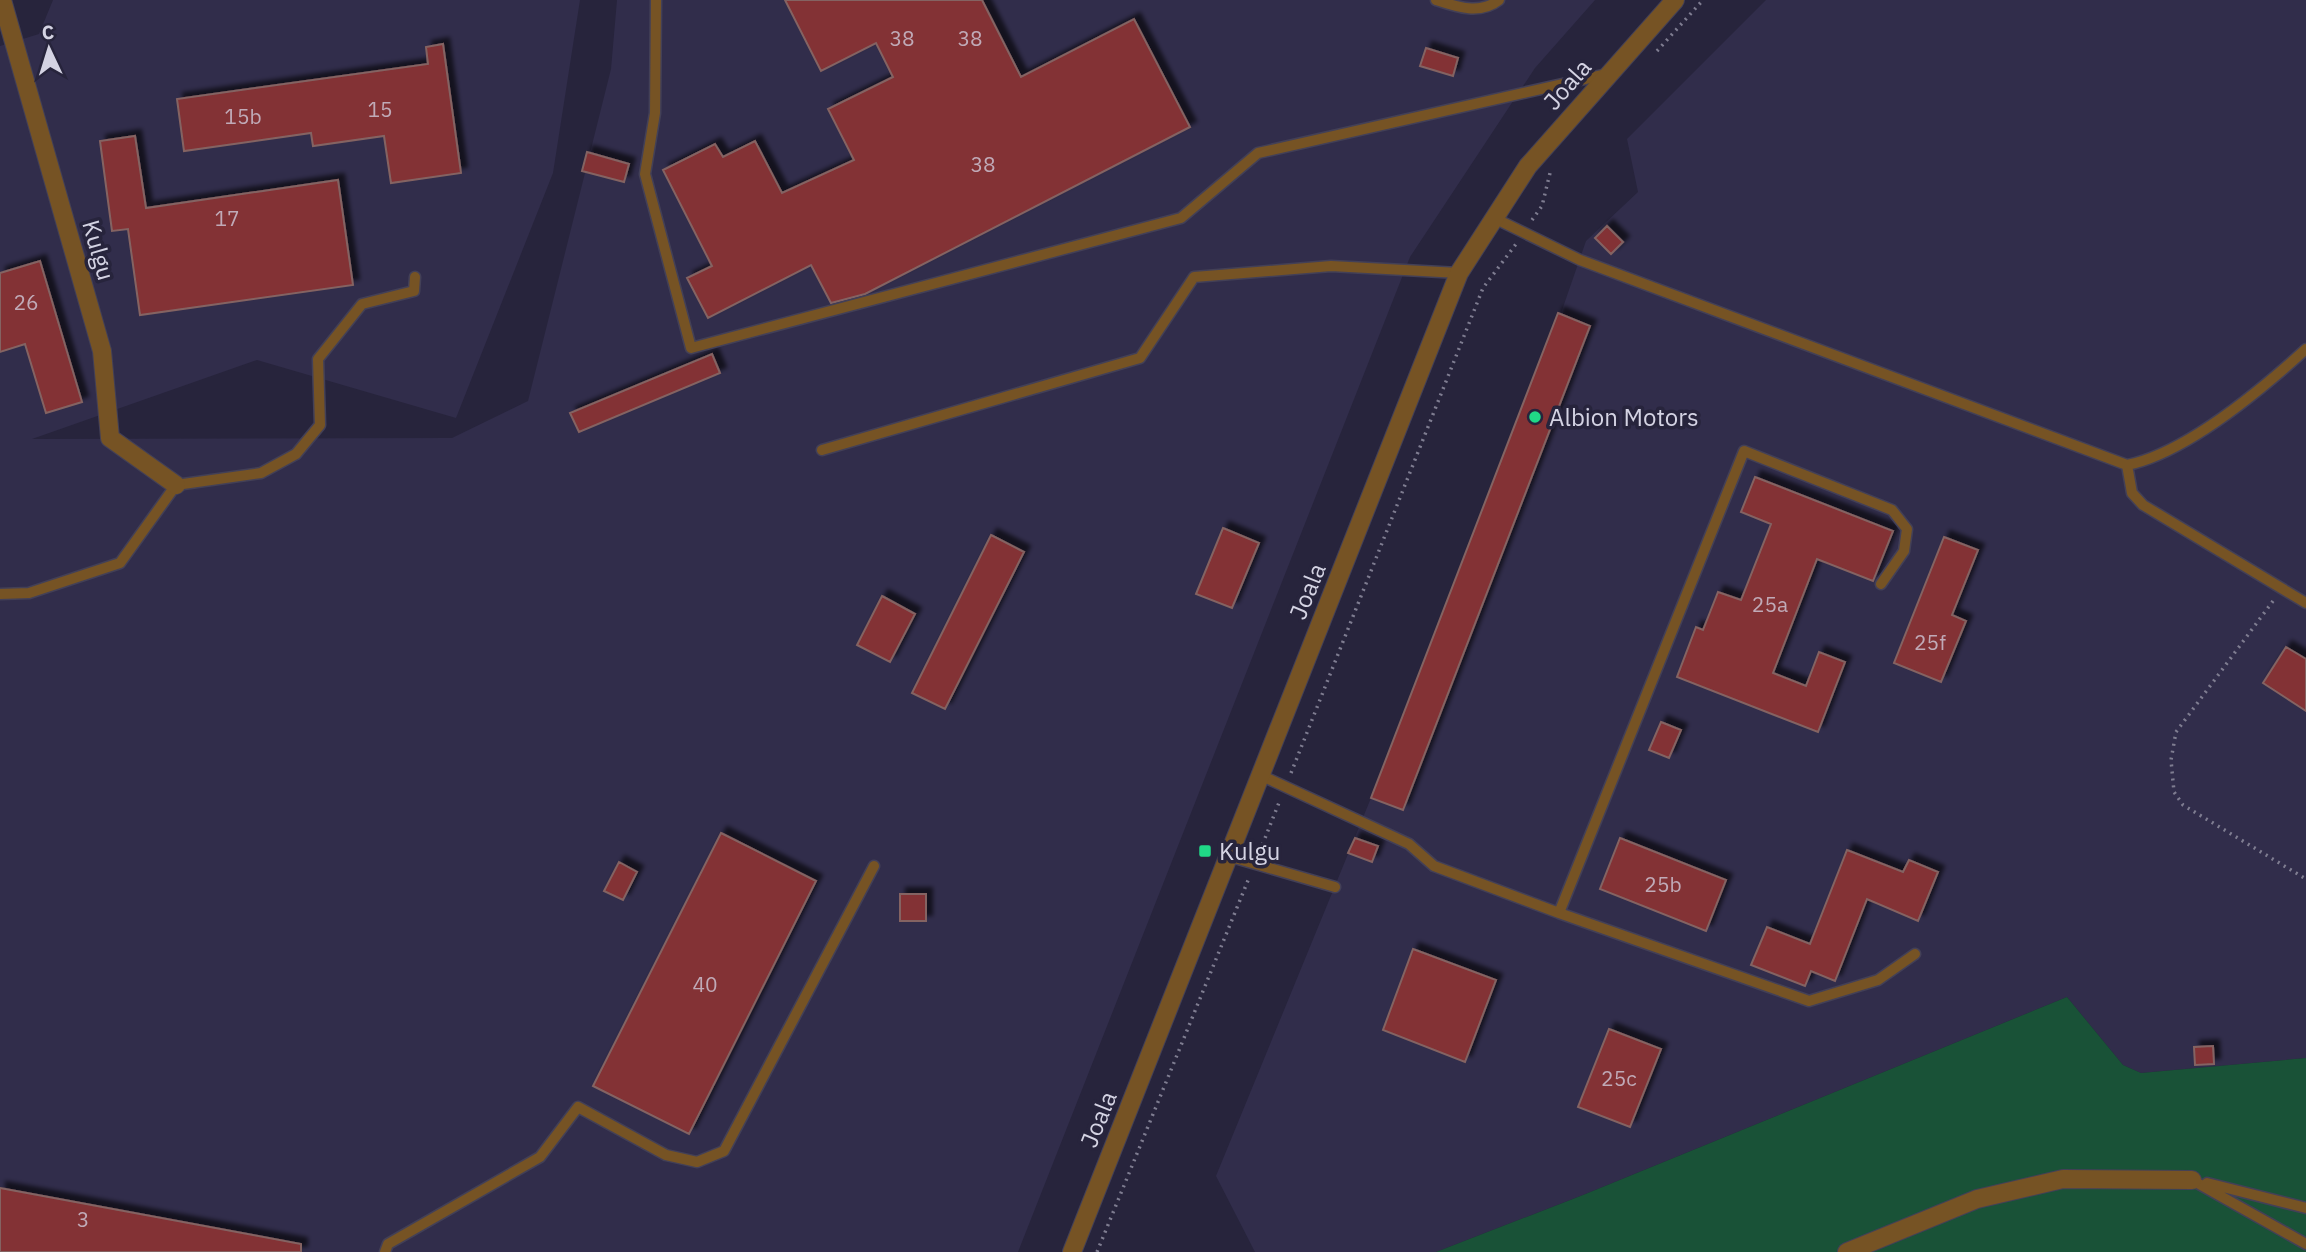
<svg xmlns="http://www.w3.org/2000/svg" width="2306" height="1252" font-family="'IBM Plex Sans',sans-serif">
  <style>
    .built { fill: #312d4b }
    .green { fill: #195237 }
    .building { fill: #833034; stroke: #846362; stroke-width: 2; filter: url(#shadow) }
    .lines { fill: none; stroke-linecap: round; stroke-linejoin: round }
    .service-casing { stroke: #434057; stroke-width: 13 }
    .minor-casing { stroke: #434057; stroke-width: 20 }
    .path { stroke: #7f7d91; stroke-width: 3.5; stroke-dasharray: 2 5; stroke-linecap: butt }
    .service { stroke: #765324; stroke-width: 10 }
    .minor { stroke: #765324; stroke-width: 18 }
    .poi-dot { fill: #20d887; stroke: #27243c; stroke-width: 2.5 }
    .labels { text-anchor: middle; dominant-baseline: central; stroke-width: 7; stroke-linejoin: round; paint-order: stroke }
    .number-label { font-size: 21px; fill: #c0aab7 }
    .street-label { font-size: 24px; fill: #d4d3e3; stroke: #27243c }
    .poi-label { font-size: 24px; fill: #d4d3e3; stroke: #27243c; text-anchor: start }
  </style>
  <defs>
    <filter id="shadow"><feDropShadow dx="6" dy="-6" stdDeviation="2" flood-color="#0009"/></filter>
  </defs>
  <rect width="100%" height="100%" fill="#27243c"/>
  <path class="built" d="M 53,0 L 580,0 L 553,173 L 456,418 L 257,360 L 32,439 L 452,438 L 528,401 L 611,69 L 617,0 L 1595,0 L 1535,68 L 1410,257 L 1018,1252 L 0,1252 L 0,46 L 39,34 Z
    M 1766,0 L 2306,0 L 2306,1058 L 2141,1073 L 2123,1065 L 2067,997 L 1583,1195 L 1436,1252 L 1255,1252 L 1216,1176 L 1371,798 L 1561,313 L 1586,241 L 1638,192 L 1627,139 Z"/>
  <path class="green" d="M 2067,997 L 2123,1065 L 2141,1073 L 2306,1058 L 2306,1252 L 1436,1252 L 1583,1195 Z"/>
  <path class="building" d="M 785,0 L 982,0 L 1021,77 L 1134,19 L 1190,127 L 865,294 L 831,303 L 811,265 L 708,318 L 687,278 L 712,266 L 663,170 L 715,144 L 723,157 L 755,141 L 782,193 L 854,160 L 828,109 L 893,77 L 876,43 L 821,71 Z
    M 443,44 L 461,173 L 391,183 L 384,136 L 313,146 L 311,133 L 184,151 L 177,99 L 428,64 L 426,47 Z
    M 1426,48 L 1458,58 L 1453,76 L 1420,66 Z
    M 135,136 L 146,208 L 338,180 L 353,285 L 140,315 L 128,229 L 112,231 L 100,141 Z
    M 587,152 L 629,164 L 624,182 L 582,171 Z
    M 1607,226 L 1623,242 L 1611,254 L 1595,238 Z
    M 40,261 L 82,402 L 46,413 L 25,344 L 0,352 L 0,273 Z
    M 1558,313 L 1590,326 L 1403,810 L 1371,798 Z
    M 712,354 L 720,373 L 579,432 L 570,413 Z
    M 1755,477 L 1893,531 L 1873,581 L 1817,559 L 1773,673 L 1806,686 L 1819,652 L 1845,662 L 1818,732 L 1677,677 L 1696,627 L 1703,630 L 1718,592 L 1741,600 L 1771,524 L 1741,512 Z
    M 1223,528 L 1259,543 L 1232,608 L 1196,594 Z
    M 991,535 L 1024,552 L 945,709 L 912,693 Z
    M 1944,537 L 1978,550 L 1952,615 L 1966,621 L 1941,682 L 1894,663 Z
    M 882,596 L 915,614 L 890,662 L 857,645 Z
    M 2286,647 L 2306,659 L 2306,711 L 2263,683 Z
    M 1661,722 L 1681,730 L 1669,758 L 1649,750 Z
    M 721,833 L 816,881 L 689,1134 L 593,1086 Z
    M 1355,838 L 1378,846 L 1372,862 L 1348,853 Z
    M 1620,838 L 1726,880 L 1706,931 L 1600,889 Z
    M 1847,850 L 1903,872 L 1909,860 L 1938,872 L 1918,921 L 1867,899 L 1835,981 L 1811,971 L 1805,986 L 1751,965 L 1767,927 L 1810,944 Z
    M 619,862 L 637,872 L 623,900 L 604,891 Z
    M 900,894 L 926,894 L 926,921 L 900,921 Z
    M 1413,949 L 1496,980 L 1465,1062 L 1383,1030 Z
    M 1609,1029 L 1661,1049 L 1630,1127 L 1578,1107 Z
    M 2213,1046 L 2214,1064 L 2195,1065 L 2194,1047 Z
    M 0,1188 L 301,1244 L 301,1252 L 0,1252 Z"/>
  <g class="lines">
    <defs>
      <path id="service" d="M 656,0 L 655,113 L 645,174 L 691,348 L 1181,218 L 1258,153 L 1607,74
        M 1436,0 C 1457,7 1480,15 1499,0
        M 1494,218 L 1580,260 L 2127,465 C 2186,453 2262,389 2306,349
        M 822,450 L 1140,358 L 1194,277 L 1331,266 L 1459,273
        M 2127,465 L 2132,493 L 2143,505 L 2306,603
        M 0,594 L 29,593 L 120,563 L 176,485 L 261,473 L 296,454 L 320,425 L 318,359 L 362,304 L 414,291 L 415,277
        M 1260,775 L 1409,844 L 1434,866 L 1559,913 L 1744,451 L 1892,510 L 1907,529 L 1904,551 L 1881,584
        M 1228,856 L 1335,887
        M 1559,913 L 1809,1001 L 1878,980 L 1915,954
        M 2192,1180 L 2306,1244
        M 2207,1183 L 2306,1208
        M 385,1252 L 388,1244 L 540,1157 L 578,1107 L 666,1155 L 697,1162 L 724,1151 L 874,866"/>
      <path id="minor" d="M 2,0 L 102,351 L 110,438 L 176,485
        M 1072,1252 L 1459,273 L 1528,166 L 1675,0
        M 1847,1252 L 1977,1199 L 2063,1179 L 2192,1180"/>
    </defs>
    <use href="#service" class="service-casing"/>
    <use href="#minor" class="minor-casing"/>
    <path class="path" d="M 1657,51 L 1703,0
      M 1532,220 L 1542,206 L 1551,169
      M 2273,601 L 2176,732 L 2171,760 L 2174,792 L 2183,805 L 2306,879
      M 1291,773 L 1483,288 L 1516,244
      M 1260,851 L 1280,800
      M 1097,1252 L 1249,878"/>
    <use href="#service" class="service"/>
    <use href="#minor" class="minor"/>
  </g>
  <g class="poi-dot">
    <circle cx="1535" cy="417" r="7"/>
    <rect x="1198" y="844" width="14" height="14" rx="3.5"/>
  </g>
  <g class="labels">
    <g class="number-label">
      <text x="902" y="38">38</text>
      <text x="970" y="38">38</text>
      <text x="380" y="109">15</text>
      <text x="243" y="116">15b</text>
      <text x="983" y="164">38</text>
      <text x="227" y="218">17</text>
      <text x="26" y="302">26</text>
      <text x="1770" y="604">25a</text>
      <text x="1930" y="642">25f</text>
      <text x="1663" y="884">25b</text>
      <text x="705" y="984">40</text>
      <text x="1619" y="1078">25c</text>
      <text x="83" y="1219">3</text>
    </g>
    <g class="street-label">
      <text transform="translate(1567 84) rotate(-49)">Joala</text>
      <text transform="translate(99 250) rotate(74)">Kulgu</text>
      <text transform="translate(1307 591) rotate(-68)">Joala</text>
      <text transform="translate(1098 1119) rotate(-68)">Joala</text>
    </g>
    <g class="poi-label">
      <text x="1549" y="417">Albion Motors</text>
      <text x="1219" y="851">Kulgu</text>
    </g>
  </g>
  <g transform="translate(49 49) rotate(356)" stroke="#27243c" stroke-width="5" paint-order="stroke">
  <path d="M0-5L12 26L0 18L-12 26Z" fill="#d4d3e3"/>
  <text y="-10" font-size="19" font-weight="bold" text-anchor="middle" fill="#d4d3e3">С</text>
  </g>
</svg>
